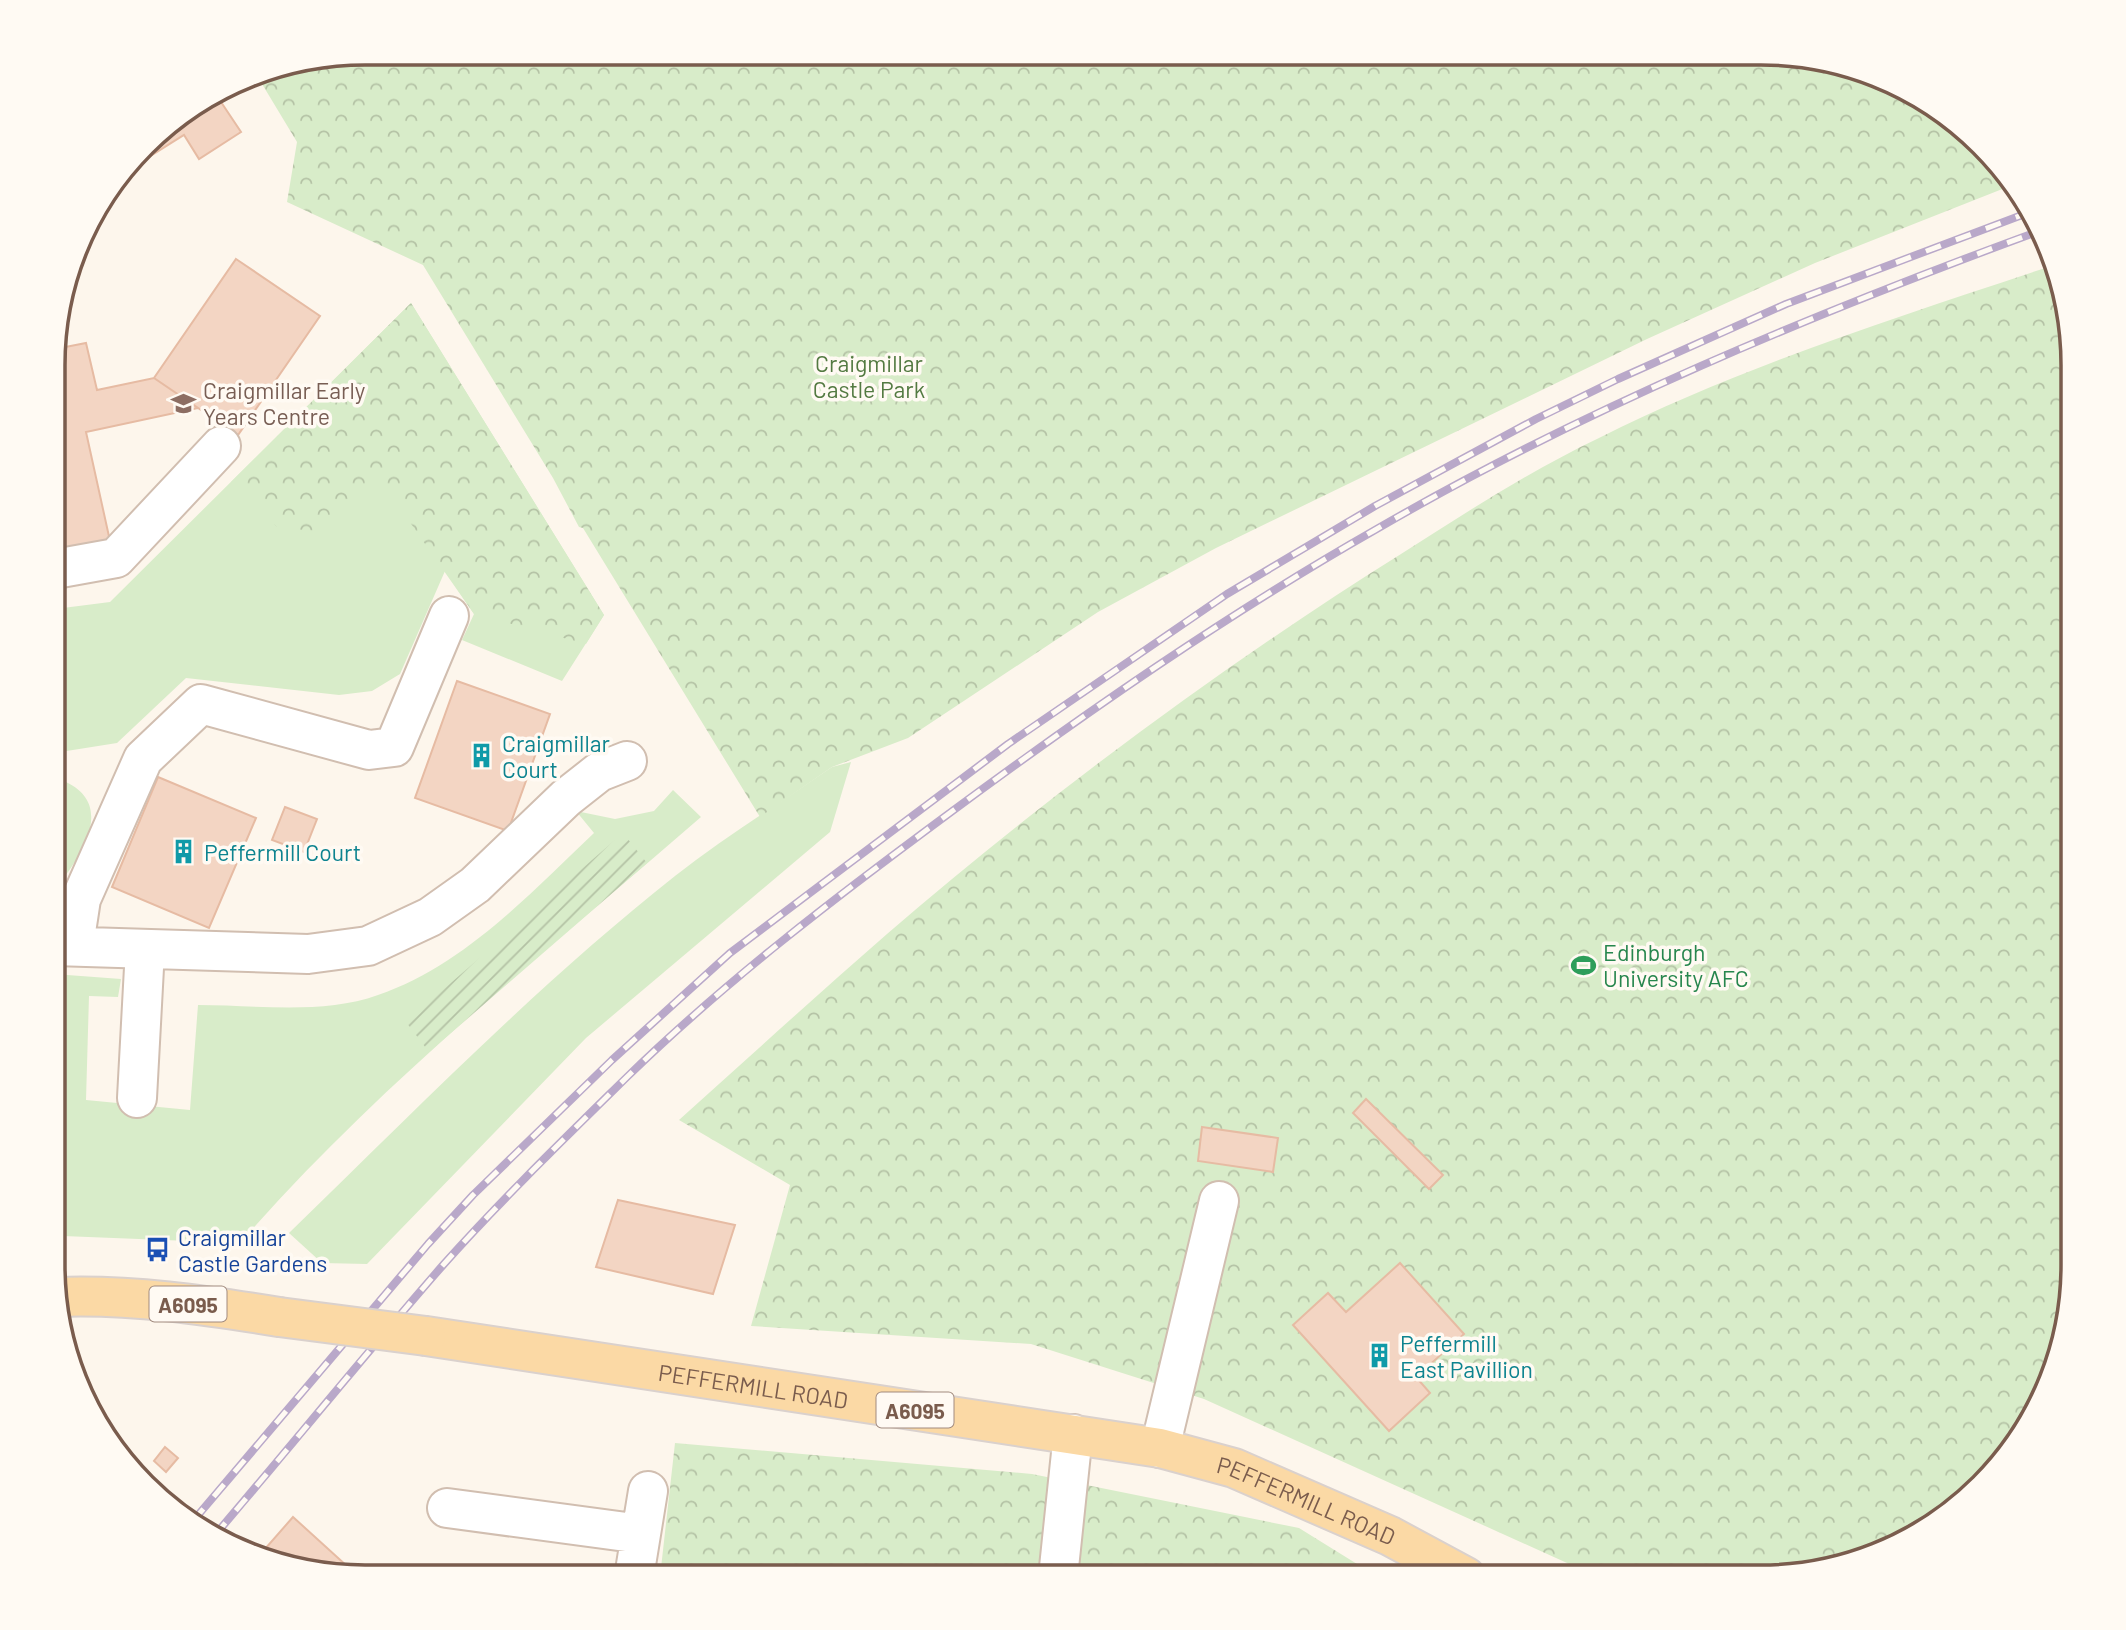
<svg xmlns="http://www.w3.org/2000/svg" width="2126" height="1630" font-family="Barlow,sans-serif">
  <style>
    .grass { fill: #d8ecc9 }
    .forest { fill: url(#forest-crowns) }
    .garden { fill: url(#garden-furrows) }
    .building { fill: #f3d5c3; stroke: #e6bba3; stroke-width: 2 }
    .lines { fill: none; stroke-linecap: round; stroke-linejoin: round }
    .minor-casing { stroke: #d1beb0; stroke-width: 42 }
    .major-casing { stroke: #dad1cd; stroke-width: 42 }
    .minor { stroke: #fff; stroke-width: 38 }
    .major { stroke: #fbd9a5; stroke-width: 38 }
    .rail-casing { stroke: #b9a8c9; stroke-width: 8 }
    .rail { stroke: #fffaf3; stroke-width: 5; stroke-dasharray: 16; stroke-linecap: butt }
    .major-bridge-casing { stroke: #dad1cd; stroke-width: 42; stroke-linecap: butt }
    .major-bridge { stroke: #fbd9a5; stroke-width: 38 }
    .labels { text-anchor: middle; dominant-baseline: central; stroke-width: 7; stroke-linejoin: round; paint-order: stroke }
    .shield { fill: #fffaf3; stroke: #a28b7f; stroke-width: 2 }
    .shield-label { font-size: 21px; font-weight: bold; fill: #7a5c4d }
    .park-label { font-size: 23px; fill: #537a41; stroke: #fffaf3 }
    .education-label { font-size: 23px; fill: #785e54; stroke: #fffaf3; text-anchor: start }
    .culture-label { font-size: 23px; fill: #0d838f; stroke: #fffaf3; text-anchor: start }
    .leisure-label { font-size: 23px; fill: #27864d; stroke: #fffaf3; text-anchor: start }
    .transit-label { font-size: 23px; fill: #164399; stroke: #fffaf3; text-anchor: start }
    .street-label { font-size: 23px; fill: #7a5c4d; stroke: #fffaf3 }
    .rim { fill: none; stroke: #7a5c4d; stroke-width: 3.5 }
  </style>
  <defs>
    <pattern id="forest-crowns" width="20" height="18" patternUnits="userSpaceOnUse" patternTransform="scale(1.75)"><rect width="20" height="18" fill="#d8ecc9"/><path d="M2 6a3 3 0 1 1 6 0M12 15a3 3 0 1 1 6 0" fill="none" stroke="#b4c2a5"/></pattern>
    <pattern id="garden-furrows" width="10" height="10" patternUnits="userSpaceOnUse" patternTransform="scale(1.75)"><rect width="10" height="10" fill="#d8ecc9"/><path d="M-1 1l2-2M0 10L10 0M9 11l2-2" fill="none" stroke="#b4c2a5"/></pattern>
  </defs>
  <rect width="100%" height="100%" fill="#fdf6ec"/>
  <path class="grass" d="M 411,303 L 604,615 L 562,681 L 462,640 L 474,614 L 445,571 L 400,674 L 372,691 L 339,695 L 186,678 L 117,743 L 54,753 L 55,609 L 110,602 Z
    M 851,762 L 830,832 L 586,1038 L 367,1264 L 322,1263 L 289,1233 C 414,1112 537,985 675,876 C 725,837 780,803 832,767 Z
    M 66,782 C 117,806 79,860 54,890 L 54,783 Z
    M 673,790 L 701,817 C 543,954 378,1085 240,1243 L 63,1236 L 53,1226 L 54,974 L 121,979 L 118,997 L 89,996 L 86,1100 L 190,1110 L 198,1005 C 256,1005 323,1015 378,995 C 463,966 530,894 594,833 L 576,811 L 615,819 L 654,811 Z"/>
  <path class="forest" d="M 365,53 L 1781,53 L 1880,76 L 1967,130 L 2010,186 L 1815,263 L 1647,339 L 1216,548 L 1098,612 L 908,738 L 832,767 L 760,817 L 583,528 L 579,527 L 553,478 L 423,265 L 287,202 L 297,142 L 256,74 L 264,69 Z
    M 2051,266 L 2073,364 L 2073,1286 L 2050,1385 L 1996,1471 L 1899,1545 L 1761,1577 L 1598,1577 L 1204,1399 L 1031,1344 L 751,1326 L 790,1185 L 679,1120 C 748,1058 817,995 887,934 C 1047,796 1222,666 1401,554 C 1465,513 1530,471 1599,438 C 1743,366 1898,317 2051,266 Z
    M 411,303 L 604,615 L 586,644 L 474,614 L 386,488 L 365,486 L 319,531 L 278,528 L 231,482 Z
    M 675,1443 L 1032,1474 L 1299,1528 L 1378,1577 L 660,1577 Z"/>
  <path class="garden" d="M 623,833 L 647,863 L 429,1052 L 406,1022 Z"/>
  <path class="building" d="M 217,96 L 241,132 L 199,159 L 184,135 L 136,165 L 134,161 L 159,130 Z
    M 236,259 L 320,316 L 238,435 L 154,378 Z
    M 86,343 L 97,390 L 154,378 L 198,408 L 86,432 L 110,541 L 64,551 L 55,510 L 55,398 L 61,397 L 55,371 L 55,349 Z
    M 457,681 L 550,714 L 508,831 L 415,798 Z
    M 158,777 L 256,818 L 209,928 L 112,887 Z
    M 285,807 L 317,819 L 304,852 L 272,840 Z
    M 1366,1099 L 1443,1175 L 1429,1189 L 1353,1113 Z
    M 1202,1127 L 1278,1138 L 1273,1172 L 1198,1161 Z
    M 618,1200 L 735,1225 L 713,1294 L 596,1267 Z
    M 1400,1263 L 1464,1334 L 1416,1377 L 1430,1393 L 1389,1431 L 1293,1325 L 1328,1293 L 1346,1312 Z
    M 165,1447 L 178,1458 L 166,1472 L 154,1461 Z
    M 293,1517 L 359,1577 L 345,1577 L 258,1557 Z"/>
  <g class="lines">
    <defs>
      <path id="minor" d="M 55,569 L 116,558 L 221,446
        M 74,945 L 81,899 L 143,759 L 201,704 L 369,750 L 394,747 L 449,616
        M 54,946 L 308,954 L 368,946 L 430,917 L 475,885 L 566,798 L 599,772 L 627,761
        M 137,1098 L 145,949
        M 1160,1448 L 1219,1201
        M 447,1508 L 641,1534
        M 634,1577 L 648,1491
        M 1058,1577 L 1073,1434"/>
      <g id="major">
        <path d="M 56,1297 C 131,1294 205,1305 279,1317"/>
        <path id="s1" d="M 426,1336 L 1160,1448 L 1234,1468 L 1390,1536 L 1466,1577"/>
      </g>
    </defs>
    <use href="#minor" class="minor-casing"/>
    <use href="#major" class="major-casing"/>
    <use href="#minor" class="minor"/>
    <use href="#major" class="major"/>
    <defs>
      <path id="rail" d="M 193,1521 L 428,1244 L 473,1195 L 612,1060 L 730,953 L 1008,744 L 1227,594 L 1375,506 L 1536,419 L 1618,379 L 1786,304 L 2030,212
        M 215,1535 C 292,1445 366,1353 444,1264 C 502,1199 566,1137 628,1076 C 727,980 836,897 947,815 C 1085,713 1226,615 1375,530 C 1587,407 1813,314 2042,230"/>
    </defs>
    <use href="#rail" class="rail-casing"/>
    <use href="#rail" class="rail"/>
    <defs>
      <path id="major-bridge" d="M 279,1317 L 426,1336"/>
    </defs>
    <use href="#major-bridge" class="major-bridge-casing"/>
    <use href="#major-bridge" class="major-bridge"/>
  </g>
  <defs>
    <symbol id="school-bare" viewBox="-9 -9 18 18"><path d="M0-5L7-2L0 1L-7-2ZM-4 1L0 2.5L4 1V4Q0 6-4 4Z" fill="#8d6e63" stroke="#fffaf3" stroke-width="2.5" paint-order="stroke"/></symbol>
    <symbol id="building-bare" viewBox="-9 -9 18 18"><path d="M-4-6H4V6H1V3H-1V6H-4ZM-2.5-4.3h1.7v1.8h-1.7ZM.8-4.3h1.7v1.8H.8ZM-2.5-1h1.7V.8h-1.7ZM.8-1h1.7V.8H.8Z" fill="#0f9aa8" stroke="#fffaf3" stroke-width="2.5" paint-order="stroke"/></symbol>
    <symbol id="stadium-bare" viewBox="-9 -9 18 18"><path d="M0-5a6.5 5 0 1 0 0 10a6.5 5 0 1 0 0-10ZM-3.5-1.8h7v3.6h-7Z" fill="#2e9e5b" stroke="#fffaf3" stroke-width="2.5" paint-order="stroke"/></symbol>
    <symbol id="bus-bare" viewBox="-9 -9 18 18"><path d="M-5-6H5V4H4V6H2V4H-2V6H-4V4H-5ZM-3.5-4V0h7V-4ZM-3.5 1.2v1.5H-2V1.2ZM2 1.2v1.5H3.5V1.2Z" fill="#1a4fb4" stroke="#fffaf3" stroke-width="2.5" paint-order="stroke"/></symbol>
  </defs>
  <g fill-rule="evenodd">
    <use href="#school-bare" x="166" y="386" width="35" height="35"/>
    <use href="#building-bare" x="464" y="738" width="35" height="35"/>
    <use href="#building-bare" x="166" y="834" width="35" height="35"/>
    <use href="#stadium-bare" x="1566" y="948" width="35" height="35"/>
    <use href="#bus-bare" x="140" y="1232" width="35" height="35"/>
    <use href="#building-bare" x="1362" y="1338" width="35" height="35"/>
  </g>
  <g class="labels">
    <g class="shield">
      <rect x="149.5" y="1286.5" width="77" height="35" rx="5"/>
      <rect x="876.5" y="1392.5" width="77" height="35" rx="5"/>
    </g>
    <g class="shield-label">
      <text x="188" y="1304">A6095</text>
      <text x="915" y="1410">A6095</text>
    </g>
    <g class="park-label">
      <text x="869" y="363">Craigmillar<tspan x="869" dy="26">Castle Park</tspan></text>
    </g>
    <g class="education-label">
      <text x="203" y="390">Craigmillar Early<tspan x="203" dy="26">Years Centre</tspan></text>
    </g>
    <g class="culture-label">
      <text x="502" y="743">Craigmillar<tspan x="502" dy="26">Court</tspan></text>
      <text x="204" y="852">Peffermill Court</text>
      <text x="1400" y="1343">Peffermill<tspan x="1400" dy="26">East Pavillion</tspan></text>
    </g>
    <g class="leisure-label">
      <text x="1603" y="952">Edinburgh<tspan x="1603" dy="26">University AFC</tspan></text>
    </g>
    <g class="transit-label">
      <text x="178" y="1237">Craigmillar<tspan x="178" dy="26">Castle Gardens</tspan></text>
    </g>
    <g class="street-label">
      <text stroke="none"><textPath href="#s1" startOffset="331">PEFFERMILL ROAD</textPath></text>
      <text stroke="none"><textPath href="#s1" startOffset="898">PEFFERMILL ROAD</textPath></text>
    </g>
  </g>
  <path d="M0 0H2126V1630H0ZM365 65H1761A300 300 0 0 1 2061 365V1265A300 300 0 0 1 1761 1565H365A300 300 0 0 1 65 1265V365A300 300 0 0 1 365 65Z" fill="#fffaf3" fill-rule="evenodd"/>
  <path class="rim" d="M365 65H1761A300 300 0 0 1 2061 365V1265A300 300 0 0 1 1761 1565H365A300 300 0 0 1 65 1265V365A300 300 0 0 1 365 65Z"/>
</svg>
